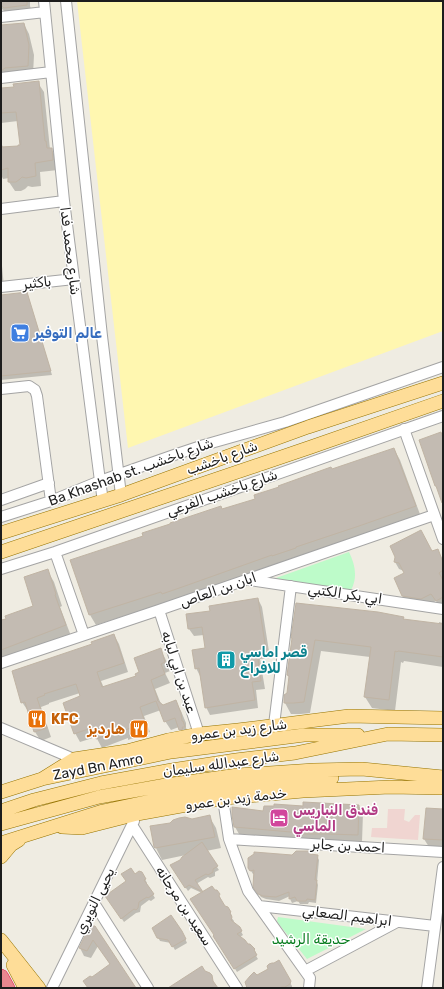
<svg xmlns="http://www.w3.org/2000/svg" width="444" height="989" font-family="Rubik,Cairo,sans-serif">
  <style>
    .commercial { fill: #f0d5d1 }
    .sand { fill: #fff7b0 }
    .park { fill: #bdfbc9 }
    .shadow { fill: #0003 }
    .building { fill: #c3bbb2; stroke: #c0b4a4 }
    .lines { fill: none; stroke-linecap: round; stroke-linejoin: round }
    .minor-casing { stroke: #a4a4a4; stroke-width: 12 }
    .major-casing { stroke: #967400; stroke-width: 14 }
    .highway-casing { stroke: #dd1f4c; stroke-width: 16 }
    .minor { stroke: #fff; stroke-width: 10 }
    .major { stroke: #fedd98; stroke-width: 13 }
    .highway { stroke: #e8878f; stroke-width: 15 }
    .labels { text-anchor: middle; dominant-baseline: central; stroke-width: 3; stroke-linejoin: round; paint-order: stroke }
    .street-label { font-size: 14px; fill: #1d1d1d; stroke: #fff }
    .shop-label { font-size: 14px; font-weight: bold; fill: #366cbe; stroke: #fff; text-anchor: start }
    .culture-label { font-size: 14px; font-weight: bold; fill: #0d838f; stroke: #fff; text-anchor: start }
    .food-label { font-size: 14px; font-weight: bold; fill: #c56008; stroke: #fff; text-anchor: start }
    .hotel-label { font-size: 14px; font-weight: bold; fill: #b23c85; stroke: #fff; text-anchor: start }
    .park-label { font-size: 14px; fill: #087d1f; stroke: #fff }
  </style>
  <rect width="100%" height="100%" fill="#efece2"/>
  <path class="commercial" d="M 388,809 L 405,809 L 404,820 L 409,822 L 415,815 L 420,815 L 418,840 L 371,837 L 372,828 L 387,828 Z"/>
  <path class="sand" d="M 77,1 L 443,1 L 443,331 L 128,448 Z"/>
  <path class="park" d="M 349,552 C 355,564 358,577 351,590 L 276,579 L 276,578 Z
    M 278,917 L 366,929 L 307,959 L 278,923 L 277,921 Z"/>
  <path class="shadow" d="M 1,1 L 30,1 L 30,6 L 31,9 L 9,16 L 1,8 Z
    M 24,24 L 29,34 L 34,55 L 33,75 L 1,81 L 1,26 Z
    M 38,83 L 44,92 L 50,149 L 51,149 L 57,159 L 58,170 L 40,172 L 41,186 L 32,187 L 28,186 L 25,189 L 21,191 L 15,191 L 9,182 L 9,178 L 3,179 L 1,175 L 1,143 L 3,147 L 19,147 L 21,145 L 18,121 L 1,123 L 1,89 L 15,88 Z
    M 1,264 L 2,266 L 4,287 L 1,287 Z
    M 1,296 L 28,297 L 52,375 L 1,380 Z
    M 394,449 L 400,460 L 421,517 L 168,602 L 96,625 L 90,615 L 222,510 L 256,500 L 332,470 Z
    M 437,550 L 443,561 L 443,607 L 441,608 L 436,601 L 426,606 L 407,604 L 403,596 L 406,573 L 404,571 L 399,569 L 395,562 Z
    M 47,570 L 54,582 L 62,606 L 60,607 L 71,636 L 1,664 L 1,621 L 34,607 Z
    M 258,599 L 262,607 L 270,658 L 260,659 L 265,689 L 256,690 L 258,708 L 210,715 L 206,707 L 200,676 L 196,668 L 206,649 L 204,635 L 194,636 L 189,629 L 211,612 Z
    M 403,618 L 404,620 L 439,625 L 439,622 L 443,623 L 443,667 L 404,661 L 403,663 L 401,662 L 395,711 L 372,708 L 365,697 L 370,657 L 321,651 L 310,713 L 301,714 L 291,714 L 285,703 L 288,693 L 290,679 L 288,675 L 293,639 Z
    M 114,635 L 119,644 L 128,672 L 101,681 L 104,688 L 137,676 L 160,649 L 165,658 L 170,671 L 165,673 L 170,683 L 155,689 L 161,704 L 163,706 L 175,702 L 181,711 L 186,723 L 186,728 L 188,731 L 185,738 L 179,727 L 171,730 L 165,721 L 161,710 L 144,716 L 150,732 L 128,740 L 128,738 L 102,748 L 96,737 L 80,742 L 75,733 L 82,697 L 80,693 L 49,703 L 49,704 L 41,707 L 51,737 L 41,741 L 35,732 L 29,711 L 28,711 L 22,702 L 93,645 Z
    M 359,806 L 363,813 L 362,842 L 306,839 L 239,834 L 235,827 L 264,812 L 304,807 Z
    M 443,810 L 443,848 L 429,847 L 424,839 Z
    M 209,816 L 216,828 L 221,848 L 206,851 L 219,870 L 215,872 L 215,876 L 210,878 L 208,877 L 196,884 L 202,893 L 216,891 L 221,899 L 221,901 L 224,907 L 230,912 L 232,916 L 231,917 L 234,921 L 233,923 L 239,928 L 243,935 L 240,937 L 254,949 L 256,953 L 255,954 L 258,959 L 237,972 L 217,940 L 202,893 L 191,888 L 188,891 L 171,866 L 181,860 L 186,855 L 162,860 L 156,848 L 151,827 Z
    M 310,855 L 317,856 L 319,860 L 317,882 L 318,885 L 316,903 L 309,902 L 308,904 L 300,904 L 298,901 L 292,903 L 290,899 L 290,896 L 279,901 L 266,899 L 261,897 L 258,893 L 255,874 L 253,874 L 249,868 L 292,856 Z
    M 135,876 L 145,879 L 147,883 L 146,883 L 155,898 L 151,901 L 149,900 L 141,906 L 140,912 L 136,913 L 124,922 L 109,900 Z
    M 90,927 L 134,988 L 88,988 L 92,978 L 111,965 L 98,946 L 91,958 L 84,956 L 80,948 Z
    M 153,928 L 184,936 L 187,943 L 175,950 L 171,943 L 160,941 Z
    M 278,962 L 292,986 L 292,988 L 246,988 L 247,985 L 257,977 Z"/>
  <path class="building" d="M 1,1 L 27,1 L 27,5 L 4,8 L 1,5 Z
    M 24,23 L 29,45 L 28,66 L 5,68 L 1,71 L 1,25 Z
    M 39,81 L 45,141 L 46,141 L 47,148 L 52,148 L 53,160 L 35,163 L 36,176 L 26,178 L 22,177 L 20,179 L 16,182 L 8,182 L 8,168 L 1,170 L 1,147 L 18,146 L 18,145 L 20,145 L 16,112 L 1,113 L 1,88 L 14,87 L 13,84 Z
    M 27,292 L 51,371 L 1,376 L 1,295 Z
    M 441,432 L 443,439 L 443,503 L 442,503 L 436,486 L 435,486 L 419,440 Z
    M 394,448 L 416,506 L 359,526 L 296,547 L 296,548 L 272,556 L 272,555 L 185,586 L 162,594 L 161,592 L 89,615 L 70,560 L 143,536 L 142,533 L 170,524 L 170,523 L 221,506 L 222,509 L 255,499 L 254,495 L 279,487 L 278,486 L 331,467 L 332,469 Z
    M 421,530 L 432,551 L 438,549 L 443,562 L 443,570 L 439,573 L 443,580 L 443,597 L 436,601 L 431,594 L 421,599 L 402,596 L 394,578 L 404,573 L 399,563 L 394,562 L 395,557 L 390,546 Z
    M 48,569 L 56,594 L 55,595 L 66,625 L 1,650 L 1,620 L 6,619 L 5,616 L 33,606 L 24,577 Z
    M 258,598 L 266,650 L 257,651 L 261,681 L 252,682 L 255,700 L 205,708 L 199,668 L 195,669 L 192,650 L 205,648 L 202,627 L 188,629 L 186,614 L 210,611 L 209,606 Z
    M 296,603 L 378,612 L 404,617 L 403,619 L 443,624 L 443,657 L 398,651 L 397,652 L 395,651 L 389,700 L 364,697 L 371,647 L 315,640 L 304,702 L 294,703 L 284,703 L 284,695 L 287,693 L 289,676 L 287,675 L 292,638 L 291,638 Z
    M 114,634 L 124,663 L 97,672 L 102,687 L 136,676 L 135,674 L 139,672 L 134,658 L 161,648 L 165,662 L 161,664 L 165,674 L 151,680 L 158,700 L 157,700 L 163,705 L 176,700 L 181,713 L 182,721 L 183,721 L 185,727 L 182,727 L 183,729 L 179,730 L 175,718 L 164,722 L 156,701 L 140,707 L 145,723 L 122,731 L 122,730 L 96,739 L 91,728 L 74,734 L 63,703 L 80,696 L 76,684 L 44,694 L 45,695 L 37,698 L 47,728 L 34,732 L 25,702 L 21,703 L 12,671 L 92,644 L 91,642 Z
    M 303,802 L 359,805 L 358,835 L 328,834 L 302,834 L 302,833 L 234,827 L 232,815 L 232,807 L 263,811 L 264,806 L 274,806 L 274,804 L 303,806 Z
    M 426,808 L 443,809 L 443,840 L 423,839 Z
    M 210,815 L 215,837 L 155,848 L 154,847 L 150,826 L 170,823 L 173,820 L 179,818 L 185,817 L 192,819 Z
    M 202,842 L 218,866 L 213,869 L 213,872 L 208,875 L 206,874 L 195,880 L 203,892 L 189,885 L 185,888 L 170,865 L 180,860 L 182,857 Z
    M 296,851 L 309,851 L 310,854 L 318,855 L 315,880 L 317,880 L 315,900 L 307,899 L 306,901 L 297,901 L 295,897 L 289,899 L 289,892 L 276,897 L 263,896 L 258,894 L 254,889 L 253,886 L 254,870 L 250,871 L 248,868 L 248,858 L 254,854 L 254,852 L 292,855 Z
    M 131,868 L 135,874 L 139,871 L 142,872 L 146,879 L 144,880 L 154,894 L 148,898 L 147,897 L 139,902 L 138,908 L 136,910 L 134,909 L 121,919 L 105,896 L 126,881 L 121,874 Z
    M 212,886 L 215,890 L 217,890 L 220,894 L 219,896 L 225,906 L 228,907 L 231,912 L 230,913 L 232,917 L 231,920 L 240,927 L 242,931 L 237,934 L 245,940 L 248,944 L 250,944 L 255,949 L 254,950 L 257,955 L 234,969 L 213,936 L 214,935 L 190,899 Z
    M 171,915 L 182,931 L 186,939 L 172,947 L 168,940 L 157,938 L 152,928 Z
    M 90,926 L 95,926 L 136,988 L 88,988 L 83,981 L 90,976 L 92,977 L 110,964 L 93,940 L 87,951 L 79,948 Z
    M 279,960 L 291,981 L 290,984 L 285,987 L 282,987 L 279,988 L 247,988 L 245,982 L 250,976 L 254,972 L 257,975 L 268,969 L 267,966 L 269,964 L 272,963 L 274,963 Z
    M 202,966 L 205,971 L 210,973 L 212,975 L 213,981 L 218,988 L 168,988 Z"/>
  <g class="lines">
    <defs>
      <path id="minor" d="M 44,1 L 64,201 L 100,481 L 103,501
        M 66,1 L 102,336 L 121,495
        M 1,17 L 45,12
        M 1,78 L 51,72
        M 1,209 L 64,201
        M 1,287 L 74,279
        M 1,389 L 29,386 L 35,390 L 37,396 L 51,501
        M 404,429 L 443,539
        M 1,500 L 49,483
        M 1,517 L 51,501 L 100,481 L 177,454 L 204,445 L 285,422 L 443,367
        M 55,552 L 84,635
        M 1,569 L 55,552 L 443,416
        M 249,580 L 443,609
        M 159,610 L 199,734
        M 1,663 L 159,610 L 434,515
        M 274,725 L 291,586
        M 1,728 L 74,759
        M 223,799 L 229,839 L 248,891 L 310,978 L 309,988
        M 132,825 L 237,988
        M 229,839 L 443,852
        M 94,903 L 148,988
        M 259,906 L 435,926
        M 305,971 L 397,922
        M 52,988 L 134,821
        M 427,988 L 443,867"/>
      <path id="major" d="M 1,533 L 121,495 L 308,427 L 443,383
        M 1,552 L 311,447 L 443,401
        M 42,779 L 74,759 L 127,751 L 168,740 L 199,734 L 238,730 L 349,716 L 443,718
        M 1,792 L 42,779 L 171,752 L 304,735 L 358,735
        M 1,811 L 34,800 L 101,783 L 172,770 L 236,760 L 295,753 L 388,734 L 443,735
        M 1,824 L 99,797 L 166,785 L 238,775 L 314,770 L 362,769 L 443,777
        M 62,827 L 82,828 L 137,814 L 225,798 L 303,791 L 390,787 L 443,788
        M 1,843 L 103,811 L 174,796 L 245,786 L 332,778
        M 1,857 L 11,845 L 19,840
        M 1,940 L 39,988
        M 13,965 L 25,988"/>
      <path id="highway" d="M 1,977 L 7,988"/>
    </defs>
    <use href="#minor" class="minor-casing"/>
    <use href="#major" class="major-casing"/>
    <use href="#highway" class="highway-casing"/>
    <use href="#minor" class="minor"/>
    <use href="#major" class="major"/>
    <use href="#highway" class="highway"/>
  </g>
  <defs>
    <symbol id="supermarket-square" viewBox="-11 -11 22 22"><rect x="-9" y="-9" width="18" height="18" rx="4" fill="#3f7fe0" stroke="#fff"/><path d="M-6-5.5h2.5l.6 2H6L4.5 2H-2.5L-4.4-4H-6ZM-1.5 3.2a1.3 1.3 0 1 0 .1 0ZM3 3.2a1.3 1.3 0 1 0 .1 0Z" fill="#fff"/></symbol>
    <symbol id="building-square" viewBox="-11 -11 22 22"><rect x="-9" y="-9" width="18" height="18" rx="4" fill="#0f9aa8" stroke="#fff"/><path d="M-4-6H4V6H1V3H-1V6H-4ZM-2.5-4.3h1.7v1.8h-1.7ZM.8-4.3h1.7v1.8H.8ZM-2.5-1h1.7V.8h-1.7ZM.8-1h1.7V.8H.8Z" fill="#fff"/></symbol>
    <symbol id="restaurant-square" viewBox="-11 -11 22 22"><rect x="-9" y="-9" width="18" height="18" rx="4" fill="#e8710a" stroke="#fff"/><path d="M-5-6h1v4h1v-4h1v4h1v-4h1v5L-1.5 .5V6h-2V.5L-5-1ZM5-6V6H3V1.5H1.5Q1.5-4 5-6Z" fill="#fff"/></symbol>
    <symbol id="hotel-square" viewBox="-11 -11 22 22"><rect x="-9" y="-9" width="18" height="18" rx="4" fill="#d1479c" stroke="#fff"/><path d="M-6-4.5h1.5V1H6V5H4.5V3h-9V5H-6ZM-4 0a1.8 1.8 0 1 1 3.6 0ZM.5 0V-2.5h3Q6-2.5 6 0Z" fill="#fff"/></symbol>
  </defs>
  <g fill-rule="evenodd">
    <use href="#supermarket-square" x="9" y="322" width="22" height="22"/>
    <use href="#building-square" x="215" y="649" width="22" height="22"/>
    <use href="#restaurant-square" x="26" y="708" width="22" height="22"/>
    <use href="#restaurant-square" x="128" y="718" width="22" height="22"/>
    <use href="#hotel-square" x="268" y="807" width="22" height="22"/>
  </g>
  <g class="labels">
    <g class="street-label">
      <text transform="translate(70 251) rotate(83)">شارع محمد فدا</text>
      <text transform="translate(37 283) rotate(-6)">باكثير</text>
      <text transform="translate(222 458) rotate(-20)">شارع باخشب</text>
      <text transform="translate(131 472) rotate(-20)">Ba Khashab st. شارع باخشب</text>
      <text transform="translate(222 493) rotate(-19)">شارع باخشب الفرعي</text>
      <text transform="translate(218 590) rotate(-19)">ابان بن العاص</text>
      <text transform="translate(345 594) rotate(8)">ابي بكر الكتبي</text>
      <text transform="translate(179 672) rotate(72)">عبد بن ابي لبابه</text>
      <text transform="translate(239 730) rotate(-7)">شارع زيد بن عمرو</text>
      <text transform="translate(221 764) rotate(-8)">شارع عبدالله سليمان</text>
      <text transform="translate(98 767) rotate(-11)">Zayd Bn Amro</text>
      <text transform="translate(236 799) rotate(-7)">خدمة زيد بن عمرو</text>
      <text transform="translate(348 846) rotate(3)">احمد بن جابر</text>
      <text transform="translate(95 901) rotate(-64)">يحيى النويري</text>
      <text transform="translate(184 906) rotate(57)">سعيد بن مرجانه</text>
      <text transform="translate(347 916) rotate(7)">ابراهيم الصعابي</text>
    </g>
    <g class="shop-label">
      <text x="34" y="333">عالم التوفير</text>
    </g>
    <g class="culture-label">
      <text x="240" y="652">قصر اماسي<tspan x="240" dy="16">للافراح</tspan></text>
    </g>
    <g class="food-label">
      <text x="51" y="719">KFC</text>
      <text x="125" y="729" text-anchor="end">هارديز</text>
    </g>
    <g class="hotel-label">
      <text x="293" y="810">فندق النباريس<tspan x="293" dy="16">الماسي</tspan></text>
    </g>
    <g class="park-label">
      <text x="311" y="939">حديقة الرشيد</text>
    </g>
  </g>
  <rect width="444" height="989" fill="none" stroke="#1d1d1d" stroke-width="4"/>
</svg>
